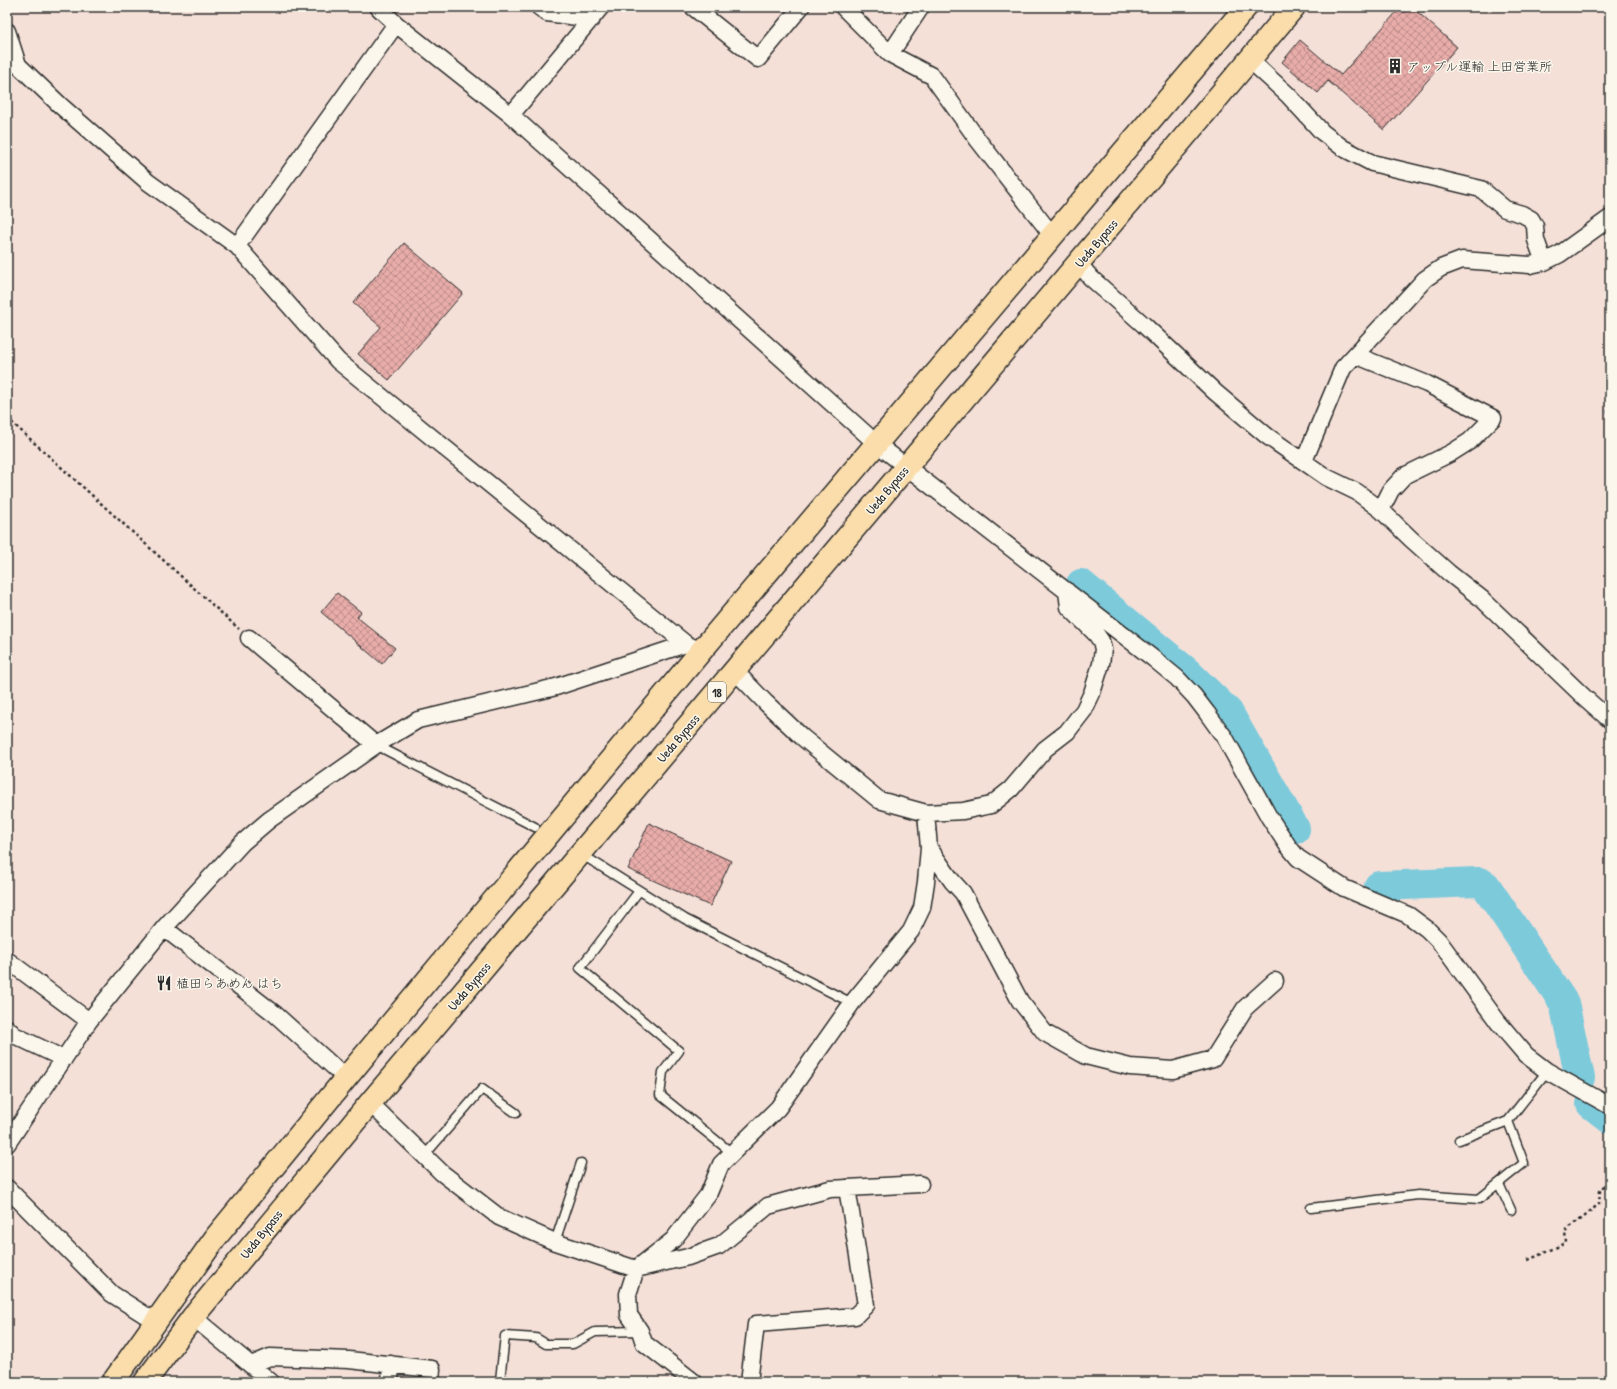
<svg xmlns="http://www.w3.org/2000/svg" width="1617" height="1389" font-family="'Patrick Hand','Klee One',sans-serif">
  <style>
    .industrial { fill: url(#industrial-grid) }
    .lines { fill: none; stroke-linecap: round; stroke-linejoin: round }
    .stream { stroke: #5c8a95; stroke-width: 5 }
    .river { stroke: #7dcadb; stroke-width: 30 }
    .building { fill: url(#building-cross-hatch); stroke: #2b2b2b }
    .service-casing { stroke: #2b2b2b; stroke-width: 11 }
    .minor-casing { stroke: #2b2b2b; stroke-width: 19 }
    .trunk-casing { stroke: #2b2b2b; stroke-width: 25 }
    .path { stroke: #2b2b2b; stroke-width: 2.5; stroke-dasharray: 3 3; stroke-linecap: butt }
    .service { stroke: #fbf7ec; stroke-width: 8 }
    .minor { stroke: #fbf7ec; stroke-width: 16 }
    .trunk { stroke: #faddab; stroke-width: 22 }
    .labels { text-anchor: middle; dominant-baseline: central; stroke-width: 3; stroke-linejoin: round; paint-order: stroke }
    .shield { fill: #fbf7ec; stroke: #696865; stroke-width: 1 }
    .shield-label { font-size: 12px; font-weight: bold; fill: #2b2b2b }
    .poi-label { font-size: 13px; fill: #2b2b2b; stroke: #fbf7ec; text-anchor: start }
    .street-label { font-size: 13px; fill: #2b2b2b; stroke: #fbf7ec }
  </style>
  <defs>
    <pattern id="industrial-grid" width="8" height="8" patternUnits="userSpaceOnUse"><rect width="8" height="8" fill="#f1d0ca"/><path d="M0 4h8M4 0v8" fill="none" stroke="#cfb3ae"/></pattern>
    <pattern id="building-cross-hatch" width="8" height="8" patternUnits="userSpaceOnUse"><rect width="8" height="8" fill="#e8aca9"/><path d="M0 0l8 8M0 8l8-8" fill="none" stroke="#bc8c8a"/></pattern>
  </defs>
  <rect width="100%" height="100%" fill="#f5e0d8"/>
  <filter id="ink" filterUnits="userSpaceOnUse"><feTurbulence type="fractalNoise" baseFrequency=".025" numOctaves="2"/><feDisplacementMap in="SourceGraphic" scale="8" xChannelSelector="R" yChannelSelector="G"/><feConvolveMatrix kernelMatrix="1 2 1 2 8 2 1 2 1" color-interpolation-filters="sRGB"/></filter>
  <g filter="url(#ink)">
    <path class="industrial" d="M 251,1375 L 258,1382 L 234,1382 Z"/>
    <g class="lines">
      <path class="stream" d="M 1609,411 L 1610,411"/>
      <path class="river" d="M 1081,584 L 1187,672 L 1228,712 L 1295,829
        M 1379,886 L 1476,882 L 1480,882 L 1486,886 L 1564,1003 L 1580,1078
        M 1591,1104 L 1610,1119"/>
    </g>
    <path class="building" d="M 1401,7 L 1412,7 L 1457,47 L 1384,130 L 1328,81 L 1318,93 L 1282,62 L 1300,40 L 1341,75 Z
      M 404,243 L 463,293 L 389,380 L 358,354 L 381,327 L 353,303 Z
      M 337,593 L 361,612 L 357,617 L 395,648 L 382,664 L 321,612 Z
      M 649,823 L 731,861 L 710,906 L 628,869 Z"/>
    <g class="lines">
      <defs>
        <path id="service" d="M 376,745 L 535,827
          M 589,859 L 685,919 L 852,1003
          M 639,891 L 580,968 L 679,1051 L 663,1072 L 660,1095 L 732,1153
          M 1459,1140 L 1508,1121
          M 424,1156 L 482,1089 L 516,1113
          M 1499,1184 L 1511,1210
          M 1311,1208 L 1418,1195 L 1479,1199 L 1524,1163 L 1508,1121 L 1547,1071
          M 555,1242 L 581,1163
          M 500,1380 L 505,1336 L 536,1338 L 546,1344 L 573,1344 L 595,1332 L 640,1331"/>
        <path id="minor" d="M 378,7 L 396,24 L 511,115 L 877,444 L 1154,659 L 1177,678 L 1194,696 L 1207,713 L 1225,738 L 1269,817 L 1288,846 L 1298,858 L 1344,888 L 1408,915 L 1427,929 L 1439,941 L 1498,1022 L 1526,1055 L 1547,1071 L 1610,1106
          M 539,7 L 547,13 L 592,19
          M 693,7 L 758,59 L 801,7
          M 843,7 L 890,54 L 932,76 L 978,140 L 1052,235
          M 7,31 L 18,65 L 61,106 L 148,182 L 237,246 L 338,361 L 686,644 L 701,651
          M 890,54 L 921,7
          M 1250,60 L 1288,95 L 1322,132 L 1343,148 L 1372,163 L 1481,189 L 1505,209 L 1522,214 L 1531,219 L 1535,226 L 1536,240 L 1544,262
          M 511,115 L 601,7
          M 237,246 L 396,24
          M 1079,264 L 1091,278 L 1144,325 L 1215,392 L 1267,436 L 1326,477 L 1357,492 L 1381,510 L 1411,539 L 1449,573 L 1482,599 L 1584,697 L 1610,720
          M 1355,355 L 1427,384 L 1493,418 L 1470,441 L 1451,453 L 1404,476 L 1391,490 L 1381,510
          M 1304,461 L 1343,368 L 1425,279 L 1441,268 L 1462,260 L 1530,265 L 1544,262 L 1560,254 L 1610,218
          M 249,638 L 376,745
          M 735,671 L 766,703 L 802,737 L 879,800 L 926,813 L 963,811 L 991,805 L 1011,789 L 1045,749 L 1067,732 L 1084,710 L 1092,693 L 1101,664 L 1103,649 L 1101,641 L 1096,634 L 1069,607 L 1067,591
          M 929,848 L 952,881 L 963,893 L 1020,1001 L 1045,1033 L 1086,1056 L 1130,1067 L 1173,1070 L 1213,1059 L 1245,1008 L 1275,981
          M 164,928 L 275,1014 L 346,1078
          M 7,960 L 89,1021
          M 7,1028 L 14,1035 L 64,1059
          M 370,1103 L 442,1173 L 499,1217 L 555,1242 L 636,1269 L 688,1257 L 719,1246 L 768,1206 L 830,1189 L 920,1184
          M 7,1144 L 89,1021 L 164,928 L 242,843 L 269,820 L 376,745 L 418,720 L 556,687 L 686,644
          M 7,1188 L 112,1294 L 156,1322
          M 193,1317 L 271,1382
          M 251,1365 L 270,1357 L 349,1360 L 432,1369 L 431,1382
          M 390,1382 L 391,1364
          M 694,1382 L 644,1343 L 640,1331 L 629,1315 L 628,1294 L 636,1269 L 673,1240 L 708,1195 L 721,1164 L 778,1108 L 852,1003 L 911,931 L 922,908 L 926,882 L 929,848 L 926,813
          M 749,1382 L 756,1324 L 855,1316 L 866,1305 L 847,1188"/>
        <path id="trunk" d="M 113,1382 L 216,1237 L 346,1078 L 701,651 L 1246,7
          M 145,1382 L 193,1317 L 370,1103 L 1294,7"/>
      </defs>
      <use href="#service" class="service-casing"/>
      <use href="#minor" class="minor-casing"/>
      <use href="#trunk" class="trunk-casing"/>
      <path class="path" d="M 7,418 L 239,629
        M 1528,1260 L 1566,1243 L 1565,1231 L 1599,1204 L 1600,1191 L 1610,1178"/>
      <use href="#service" class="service"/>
      <use href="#minor" class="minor"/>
      <use href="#trunk" class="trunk"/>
    </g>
  </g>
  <defs>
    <symbol id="building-bare" viewBox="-9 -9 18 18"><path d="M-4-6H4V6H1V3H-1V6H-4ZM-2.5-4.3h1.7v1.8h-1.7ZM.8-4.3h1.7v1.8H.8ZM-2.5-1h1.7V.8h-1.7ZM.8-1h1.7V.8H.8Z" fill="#2b2b2b" stroke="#fbf7ec" stroke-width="2.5" paint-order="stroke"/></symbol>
    <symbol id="restaurant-bare" viewBox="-9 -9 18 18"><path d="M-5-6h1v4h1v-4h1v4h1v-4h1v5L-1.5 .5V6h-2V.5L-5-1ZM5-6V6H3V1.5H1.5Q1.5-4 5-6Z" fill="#2b2b2b" stroke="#fbf7ec" stroke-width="2.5" paint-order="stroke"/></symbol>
  </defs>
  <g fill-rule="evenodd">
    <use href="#building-bare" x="1384" y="55" width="22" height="22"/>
    <use href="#restaurant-bare" x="153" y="972" width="22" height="22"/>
  </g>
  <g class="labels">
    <rect class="shield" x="708" y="682" width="18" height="20" rx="3"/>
    <g class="shield-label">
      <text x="717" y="692">18</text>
    </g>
    <g class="poi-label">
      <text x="1407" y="66">アップル運輸 上田営業所</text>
      <text x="176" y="983">植田らあめん はち</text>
    </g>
    <g class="street-label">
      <text transform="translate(1096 243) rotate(-50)">Ueda Bypass</text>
      <text transform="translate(887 490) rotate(-50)">Ueda Bypass</text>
      <text transform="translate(678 738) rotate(-50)">Ueda Bypass</text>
      <text transform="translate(469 986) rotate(-50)">Ueda Bypass</text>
      <text transform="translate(261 1234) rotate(-51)">Ueda Bypass</text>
    </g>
  </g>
  <rect width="1617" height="1389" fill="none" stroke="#fbf7ec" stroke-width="24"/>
  <rect x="12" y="12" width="1593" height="1365" fill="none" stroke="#2b2b2b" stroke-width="1.5" filter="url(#ink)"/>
</svg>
